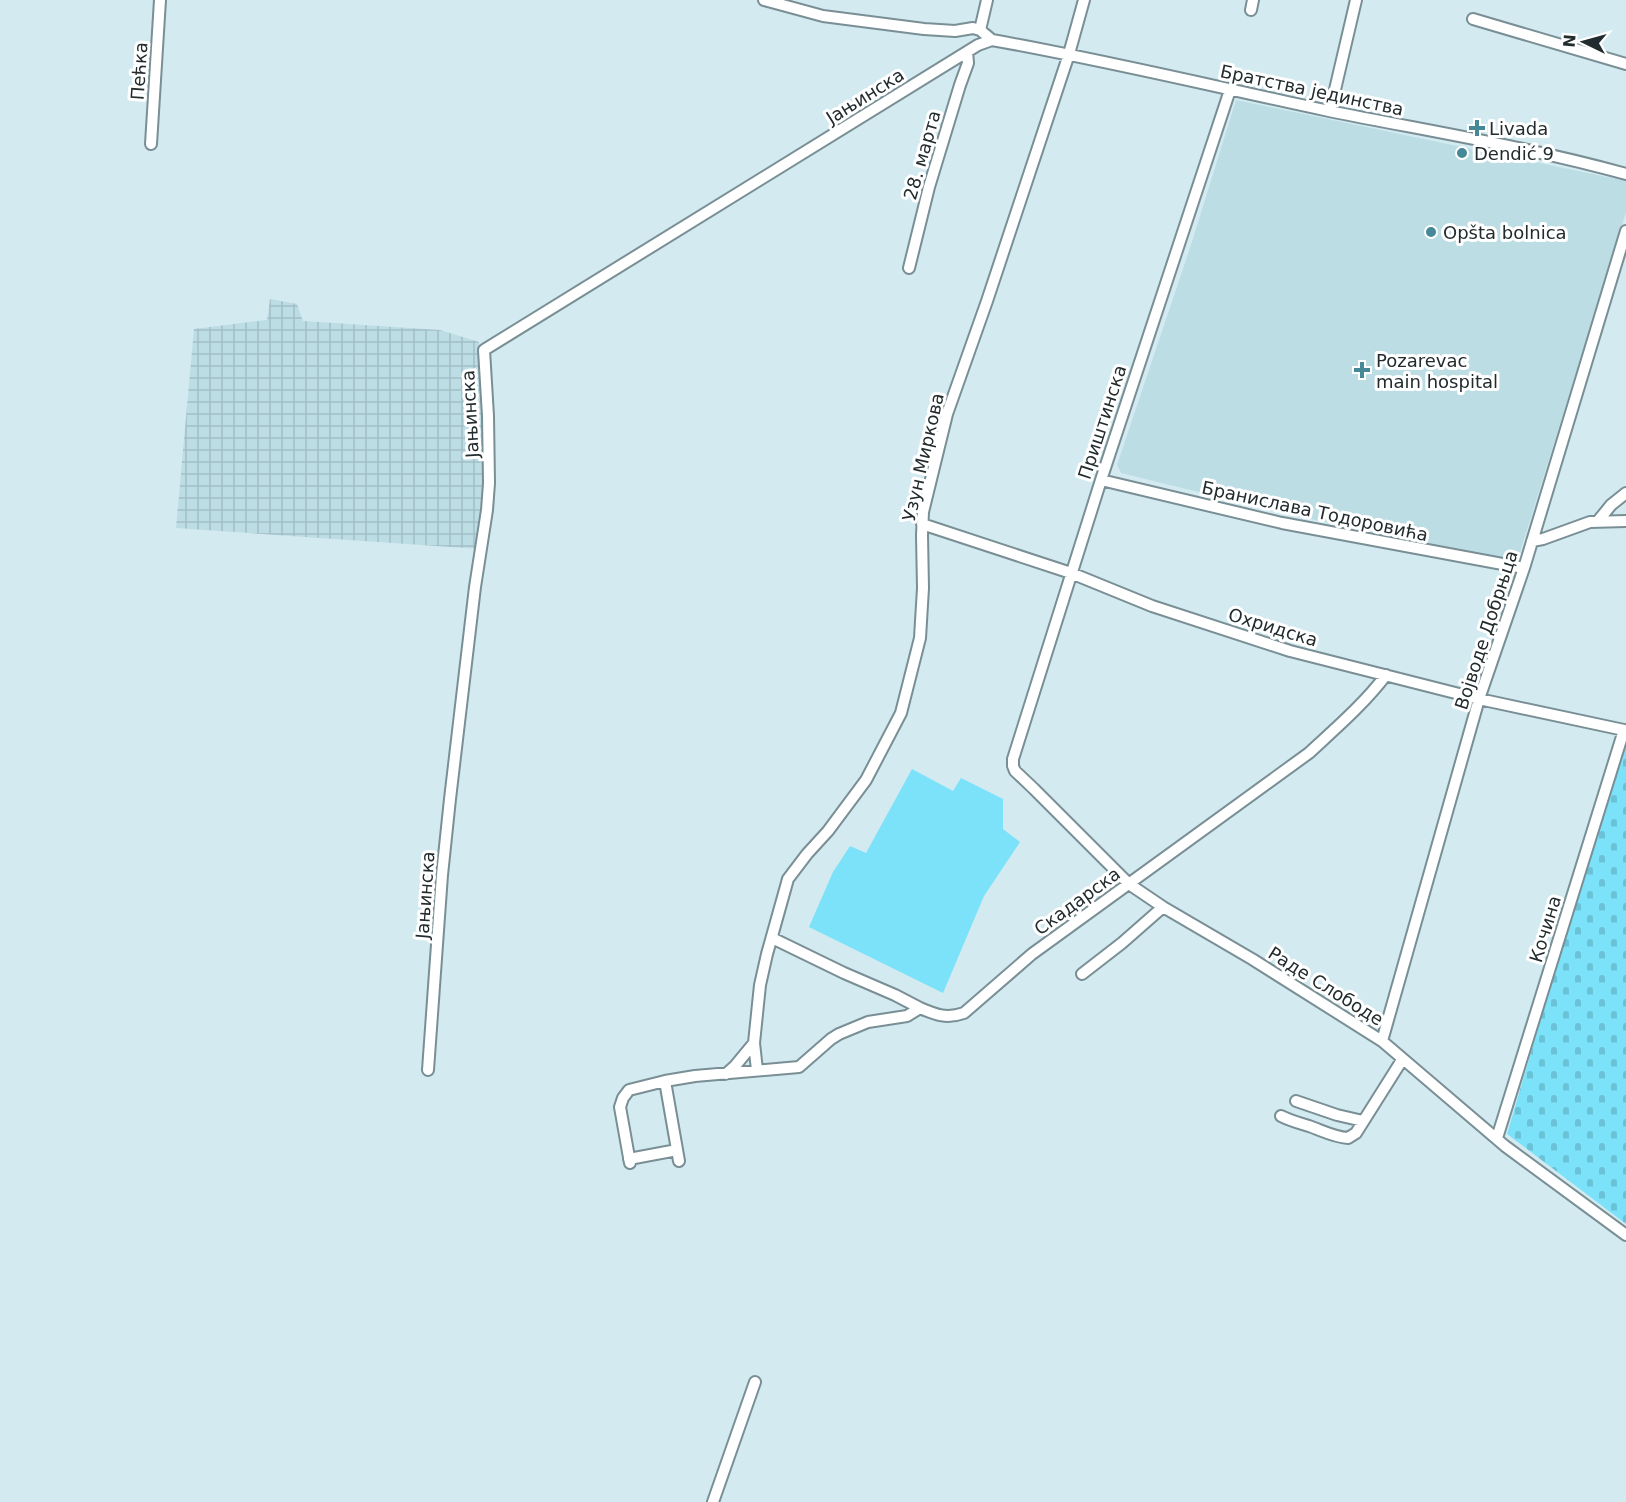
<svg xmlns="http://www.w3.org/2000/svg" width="1626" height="1502" font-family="'DejaVu Sans',sans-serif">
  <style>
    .built { fill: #bddde5 }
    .industrial { fill: url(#industrial-grid) }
    .cemetery { fill: url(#cemetery-stones) }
    .park { fill: #7be2fa }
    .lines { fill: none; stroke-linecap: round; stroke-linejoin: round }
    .minor-casing { stroke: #798f95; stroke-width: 14 }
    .minor { stroke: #fff; stroke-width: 10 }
    .poi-dot { fill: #458898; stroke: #fff; stroke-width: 2 }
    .labels { text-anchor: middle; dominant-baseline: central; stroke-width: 6; stroke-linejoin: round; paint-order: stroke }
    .street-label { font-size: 18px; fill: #222b2d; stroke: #fff }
    .poi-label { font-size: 18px; fill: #222b2d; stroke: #fff; text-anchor: start }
  </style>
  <defs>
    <pattern id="industrial-grid" width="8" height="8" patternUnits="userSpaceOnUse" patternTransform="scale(1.5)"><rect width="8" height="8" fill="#bddde5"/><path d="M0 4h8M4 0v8" fill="none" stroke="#a2bec5"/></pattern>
    <pattern id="cemetery-stones" width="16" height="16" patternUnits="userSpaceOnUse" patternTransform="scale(1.5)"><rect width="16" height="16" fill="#7be2fa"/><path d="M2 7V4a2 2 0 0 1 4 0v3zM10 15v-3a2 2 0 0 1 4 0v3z" fill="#6ac2d7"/></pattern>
  </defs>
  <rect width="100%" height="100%" fill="#d2eaf0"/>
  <path class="built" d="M 1236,100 L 1626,181 L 1626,212 L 1517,562 L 1292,515 L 1121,473 L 1117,465 L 1190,248 Z"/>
  <path class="industrial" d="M 270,299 L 297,304 L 303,321 L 440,330 L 479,342 L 485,417 L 486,487 L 480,549 L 176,528 L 194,329 L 267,320 Z"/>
  <path class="cemetery" d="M 1626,741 L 1626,1224 L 1507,1134 L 1615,767 Z"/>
  <path class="park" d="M 912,769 L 953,791 L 961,778 L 1003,799 L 1003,829 L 1020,842 L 984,896 L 943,993 L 809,927 L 833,872 L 850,846 L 866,853 Z"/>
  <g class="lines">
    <defs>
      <path id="minor" d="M 764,0 L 823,16 L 924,29 L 955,31 L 973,28 L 980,30 L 992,40
        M 1251,10 L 1253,0
        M 1473,19 L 1626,64
        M 980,30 L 987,0
        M 992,40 C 1105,60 1216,87 1329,111 C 1428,131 1529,147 1626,174
        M 1230,90 L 1101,480 L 1013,759 L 1013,766 L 1015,771 L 1034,789 L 1129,884 L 1163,907 L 1252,959 L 1382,1041 L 1505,1146 L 1626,1235
        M 1330,111 L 1356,0
        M 151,144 L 160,0
        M 909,268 L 929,187 L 960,85 L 968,63 L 967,52
        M 1101,480 L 1282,523 L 1524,568
        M 1598,521 L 1611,505 L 1626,493
        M 922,524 L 1071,573 L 1152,606 L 1290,651 L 1479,699 L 1624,730 L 1497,1138
        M 1532,541 L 1543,539 L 1590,522 L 1626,521
        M 772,938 L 844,973 L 895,995 L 920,1008
        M 1082,974 L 1122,943 L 1163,907
        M 1382,1041 L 1479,699 L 1524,568 L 1626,231
        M 428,1070 L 442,875 L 450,799 L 475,587 L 487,510 L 489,483 L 488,416 L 484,350 L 978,45 L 992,40
        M 757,1070 L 754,1043 L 760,985 L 767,954 L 788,879 L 807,854 L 828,831 L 866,780 L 901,713 L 920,638 L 923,588 L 922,535 L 923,512 L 947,414 L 987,301 L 1069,54 L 1084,0
        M 726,1074 L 735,1066 L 754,1043
        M 665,1081 L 679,1161
        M 1296,1101 L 1337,1115 L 1363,1121
        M 1281,1116 C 1291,1121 1299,1123 1309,1126 C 1323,1131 1334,1137 1348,1138 L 1356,1133 L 1402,1060
        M 629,1159 L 677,1150
        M 630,1163 L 620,1107 L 623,1098 L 629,1090 L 665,1081 L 695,1076 L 799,1067 L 831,1039 L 839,1034 L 868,1022 L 907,1016 L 920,1008 C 936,1015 947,1019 964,1013 L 1032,954 L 1309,753 C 1336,728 1364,704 1386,675
        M 713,1502 L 755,1382"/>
    </defs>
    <use href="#minor" class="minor-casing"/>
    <use href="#minor" class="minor"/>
  </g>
  <g class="poi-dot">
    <path d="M1474 119h6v6h6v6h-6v6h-6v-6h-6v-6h6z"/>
    <circle cx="1462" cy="153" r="6"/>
    <circle cx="1431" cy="232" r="6"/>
    <path d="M1359 361h6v6h6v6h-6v6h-6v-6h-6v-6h6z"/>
  </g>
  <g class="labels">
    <g class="street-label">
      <text transform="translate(139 71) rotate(-86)">Пећка</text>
      <text transform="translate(1312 90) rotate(12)">Братства јединства</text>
      <text transform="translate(865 96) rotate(-32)">Јањинска</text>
      <text transform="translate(922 155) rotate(-74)">28. марта</text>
      <text transform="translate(470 414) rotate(-93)">Јањинска</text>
      <text transform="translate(1102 422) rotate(-72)">Приштинска</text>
      <text transform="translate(923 457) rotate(-77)">Узун Миркова</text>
      <text transform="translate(1315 511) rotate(12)">Бранислава Тодоровића</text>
      <text transform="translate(1273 627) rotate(17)">Охридска</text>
      <text transform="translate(1486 630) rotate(-72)">Војводе Добрњца</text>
      <text transform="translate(425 895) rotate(-86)">Јањинска</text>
      <text transform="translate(1077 901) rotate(-36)">Скадарска</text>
      <text transform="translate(1545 929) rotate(-73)">Кочина</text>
      <text transform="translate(1326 986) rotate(32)">Раде Слободе</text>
    </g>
    <g class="poi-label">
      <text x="1489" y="128">Livada</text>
      <text x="1474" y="153">Dendić 9</text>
      <text x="1443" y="232">Opšta bolnica</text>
      <text x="1376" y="360">Pozarevac<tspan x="1376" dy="21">main hospital</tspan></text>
    </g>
  </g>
  <g transform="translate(1584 42) rotate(275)" stroke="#ffffff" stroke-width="4.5" paint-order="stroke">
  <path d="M0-4.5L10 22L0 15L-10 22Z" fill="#222b2d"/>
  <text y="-9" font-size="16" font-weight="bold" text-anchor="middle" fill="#222b2d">N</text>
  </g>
</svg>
